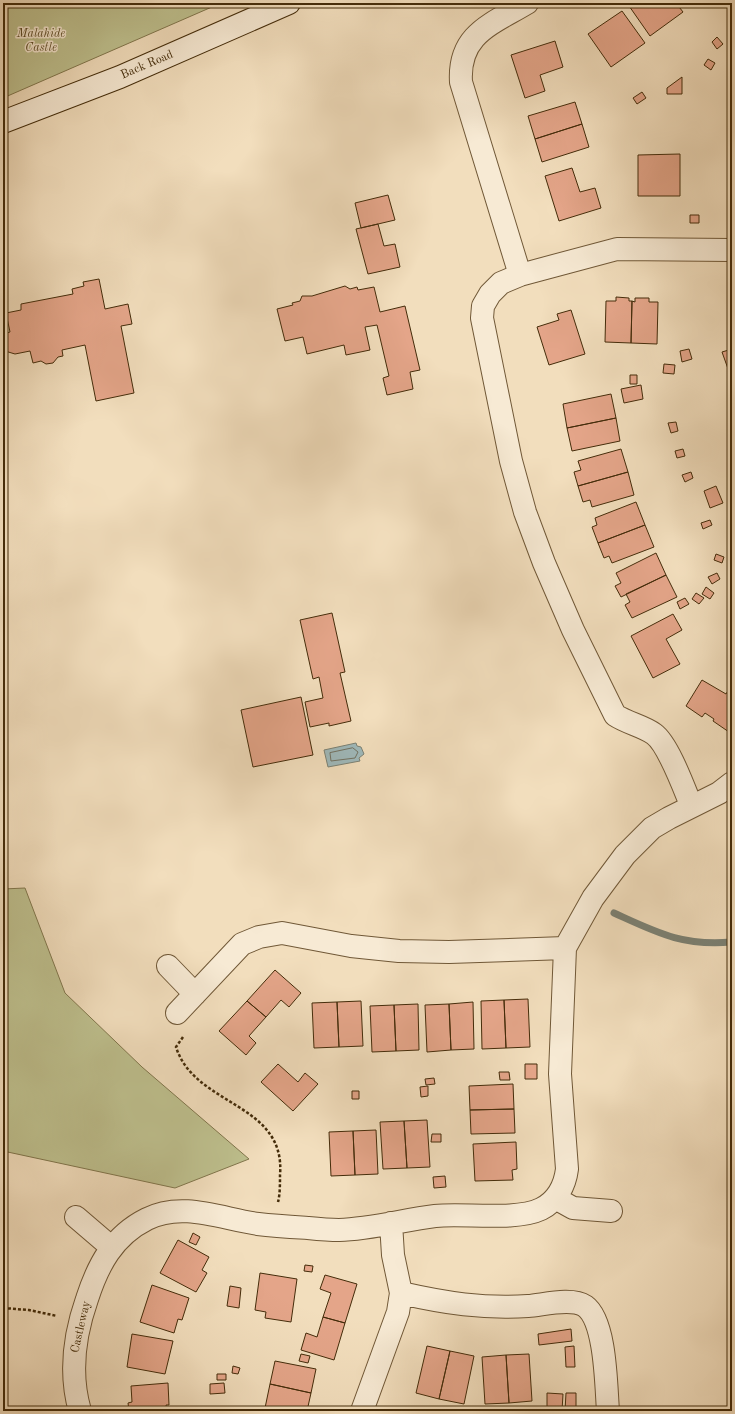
<svg xmlns="http://www.w3.org/2000/svg" width="735" height="1414" font-family="'Old Standard TT',serif">
  <style>
    .green { fill: #bec08e; stroke: #81764c }
    .water { fill: #9fb9bb; stroke: #7b8174 }
    .lines { fill: none; stroke-linecap: round; stroke-linejoin: round }
    .shore { stroke: #727262; stroke-width: 1 }
    .stream { stroke: #7b8174; stroke-width: 7 }
    .building { fill: #e4a589; stroke: #442c0a }
    .street-casing { stroke: #705837; stroke-width: 24 }
    .secondary-casing { stroke: #442c0a; stroke-width: 24 }
    .path { stroke: #442c0a; stroke-width: 2.5; stroke-dasharray: 3 2; stroke-linecap: butt }
    .street { stroke: #f7ead4; stroke-width: 22 }
    .secondary { stroke: #f7ead4; stroke-width: 22 }
    .labels { text-anchor: middle; dominant-baseline: central; stroke-width: 3; stroke-linejoin: round; paint-order: stroke }
    .park-label { font-size: 12px; font-style: italic; fill: #5c4a24; stroke: #f7ead4 }
    .street-label { font-size: 12px; fill: #442c0a; stroke: #f7ead4 }
  </style>
  <rect width="100%" height="100%" fill="#f2debd"/>
  <filter id="stains"><feTurbulence type="fractalNoise" baseFrequency=".005" numOctaves="4"/><feColorMatrix values="0 0 0 0 .2 0 0 0 0 .09 0 0 0 0 .02 0 0 0 .5 -.17"/></filter>
  <radialGradient id="worn" r=".72"><stop offset=".6" stop-color="#630" stop-opacity="0"/><stop offset="1" stop-color="#630" stop-opacity=".3"/></radialGradient>
  <path class="green" d="M 3,3 L 221,3 L 3,98 Z
    M 25,888 L 65,993 L 142,1067 L 249,1159 L 175,1188 L 3,1151 L 3,889 Z"/>
  <path class="water" d="M 356,743 L 357,746 L 361,747 L 364,754 L 359,758 L 360,761 L 328,767 L 324,750 Z"/>
  <g class="lines">
    <path class="shore" d="M 353,748 L 358,752 L 355,758 L 331,761 L 330,753 Z"/>
    <path class="stream" d="M 614,913 C 658,933 682,946 731,942"/>
  </g>
  <path class="building" d="M 627,3 L 676,3 L 683,12 L 650,36 Z
    M 622,11 L 645,43 L 611,67 L 588,34 Z
    M 717,37 L 723,44 L 717,49 L 712,42 Z
    M 555,41 L 563,67 L 540,75 L 545,91 L 525,98 L 511,55 Z
    M 708,59 L 715,63 L 711,70 L 704,65 Z
    M 682,77 L 682,94 L 667,94 L 667,88 Z
    M 642,92 L 646,98 L 637,104 L 633,98 Z
    M 575,102 L 582,124 L 535,139 L 528,116 Z
    M 582,124 L 589,147 L 542,162 L 535,139 Z
    M 680,154 L 680,196 L 638,196 L 638,155 Z
    M 729,164 L 732,164 L 732,207 L 728,207 Z
    M 572,168 L 580,192 L 595,188 L 601,208 L 559,221 L 545,176 Z
    M 388,195 L 395,220 L 361,228 L 355,203 Z
    M 690,215 L 699,215 L 699,223 L 690,223 Z
    M 378,224 L 384,246 L 395,244 L 400,267 L 368,274 L 356,229 Z
    M 99,279 L 105,309 L 128,304 L 132,324 L 121,326 L 134,393 L 96,401 L 85,345 L 62,350 L 63,356 L 58,357 L 53,363 L 46,364 L 41,361 L 33,363 L 30,351 L 15,354 L 5,351 L 3,334 L 10,332 L 6,313 L 21,310 L 21,304 L 73,294 L 72,289 L 84,286 L 83,282 Z
    M 345,286 L 350,289 L 357,287 L 358,290 L 374,287 L 380,312 L 405,306 L 420,370 L 410,372 L 413,389 L 387,395 L 383,378 L 389,376 L 377,325 L 365,327 L 370,350 L 346,355 L 344,345 L 307,354 L 303,337 L 285,341 L 277,309 L 293,305 L 292,303 L 300,301 L 302,296 L 312,296 Z
    M 729,291 L 732,291 L 732,331 Z
    M 616,297 L 629,298 L 629,301 L 632,301 L 631,343 L 605,342 L 606,301 L 616,301 Z
    M 635,298 L 649,298 L 649,302 L 658,302 L 657,344 L 631,343 L 632,301 L 635,302 Z
    M 571,310 L 585,354 L 549,365 L 537,327 L 559,320 L 557,314 Z
    M 689,349 L 692,359 L 682,362 L 680,351 Z
    M 732,349 L 732,380 L 722,352 Z
    M 664,364 L 675,365 L 674,374 L 663,373 Z
    M 630,375 L 637,375 L 637,384 L 630,384 Z
    M 641,385 L 643,399 L 624,403 L 621,389 Z
    M 611,394 L 616,418 L 567,428 L 563,404 Z
    M 616,418 L 620,441 L 572,451 L 567,428 Z
    M 676,422 L 678,431 L 671,433 L 668,423 Z
    M 621,449 L 628,472 L 578,486 L 574,472 L 581,470 L 578,461 Z
    M 683,449 L 685,456 L 677,458 L 675,451 Z
    M 628,472 L 634,495 L 592,507 L 590,500 L 583,502 L 578,486 Z
    M 691,472 L 693,478 L 685,482 L 682,475 Z
    M 716,486 L 723,503 L 710,508 L 704,491 Z
    M 636,502 L 645,525 L 598,543 L 592,527 L 597,525 L 595,518 Z
    M 710,520 L 712,525 L 703,529 L 701,523 Z
    M 645,525 L 654,547 L 612,563 L 609,556 L 604,558 L 598,543 Z
    M 656,553 L 666,575 L 621,597 L 615,586 L 621,583 L 616,573 Z
    M 716,554 L 724,557 L 722,563 L 714,560 Z
    M 717,573 L 720,579 L 712,584 L 708,577 Z
    M 666,575 L 677,597 L 632,618 L 625,605 L 630,602 L 626,594 Z
    M 706,587 L 714,593 L 710,599 L 702,594 Z
    M 696,593 L 704,598 L 699,604 L 692,599 Z
    M 685,598 L 689,604 L 680,609 L 677,602 Z
    M 332,613 L 345,672 L 340,673 L 351,721 L 329,726 L 329,723 L 310,727 L 305,702 L 323,698 L 319,677 L 313,679 L 300,620 Z
    M 673,614 L 682,630 L 666,639 L 680,664 L 653,678 L 631,636 Z
    M 702,680 L 726,694 L 732,684 L 732,727 L 729,732 L 713,721 L 714,719 L 705,713 L 702,717 L 686,706 Z
    M 301,697 L 313,755 L 253,767 L 241,710 Z
    M 275,970 L 301,993 L 289,1007 L 281,1000 L 266,1017 L 247,1001 Z
    M 528,999 L 530,1047 L 506,1048 L 504,1000 Z
    M 504,1000 L 506,1048 L 482,1049 L 481,1001 Z
    M 247,1001 L 266,1017 L 249,1036 L 256,1043 L 246,1055 L 219,1031 Z
    M 361,1001 L 363,1046 L 339,1047 L 337,1002 Z
    M 337,1002 L 339,1047 L 314,1048 L 312,1003 Z
    M 473,1002 L 474,1049 L 451,1050 L 449,1004 Z
    M 418,1004 L 419,1050 L 396,1051 L 394,1005 Z
    M 449,1004 L 451,1050 L 427,1052 L 425,1005 Z
    M 394,1005 L 396,1051 L 372,1052 L 370,1006 Z
    M 278,1064 L 298,1082 L 305,1073 L 318,1084 L 293,1111 L 261,1082 Z
    M 525,1064 L 537,1064 L 537,1079 L 525,1079 Z
    M 499,1072 L 509,1072 L 510,1080 L 500,1080 Z
    M 434,1078 L 435,1084 L 426,1085 L 425,1079 Z
    M 513,1084 L 514,1109 L 470,1110 L 469,1086 Z
    M 428,1086 L 428,1096 L 421,1097 L 420,1087 Z
    M 352,1091 L 359,1091 L 359,1099 L 352,1099 Z
    M 514,1109 L 515,1133 L 471,1134 L 470,1110 Z
    M 427,1120 L 430,1167 L 407,1168 L 404,1121 Z
    M 404,1121 L 407,1168 L 383,1169 L 380,1122 Z
    M 376,1130 L 378,1174 L 355,1175 L 353,1131 Z
    M 353,1131 L 355,1175 L 331,1176 L 329,1132 Z
    M 432,1134 L 441,1134 L 441,1142 L 431,1142 Z
    M 516,1142 L 517,1169 L 512,1170 L 513,1180 L 475,1181 L 473,1144 Z
    M 445,1176 L 446,1187 L 434,1188 L 433,1177 Z
    M 193,1233 L 200,1237 L 196,1245 L 189,1242 Z
    M 178,1240 L 209,1257 L 202,1270 L 207,1273 L 196,1292 L 160,1273 Z
    M 305,1265 L 313,1266 L 312,1272 L 304,1271 Z
    M 260,1273 L 297,1279 L 291,1322 L 265,1318 L 266,1312 L 255,1310 Z
    M 325,1275 L 357,1284 L 345,1323 L 323,1317 L 331,1293 L 320,1289 Z
    M 152,1285 L 189,1298 L 182,1320 L 178,1319 L 174,1333 L 140,1322 Z
    M 230,1286 L 241,1288 L 239,1308 L 227,1306 Z
    M 323,1317 L 345,1323 L 334,1360 L 301,1350 L 306,1333 L 317,1337 Z
    M 571,1329 L 572,1341 L 539,1345 L 538,1334 Z
    M 132,1334 L 173,1341 L 165,1374 L 127,1367 Z
    M 427,1346 L 450,1351 L 439,1399 L 416,1393 Z
    M 574,1346 L 575,1367 L 566,1367 L 565,1347 Z
    M 450,1351 L 474,1356 L 464,1404 L 439,1399 Z
    M 301,1354 L 310,1356 L 308,1363 L 299,1361 Z
    M 529,1354 L 532,1401 L 509,1403 L 506,1355 Z
    M 506,1355 L 509,1403 L 485,1404 L 482,1357 Z
    M 275,1361 L 316,1369 L 311,1393 L 270,1384 Z
    M 233,1366 L 240,1368 L 238,1374 L 232,1373 Z
    M 217,1374 L 226,1374 L 226,1380 L 217,1380 Z
    M 168,1383 L 169,1405 L 166,1405 L 167,1411 L 129,1411 L 128,1403 L 132,1402 L 131,1386 Z
    M 224,1383 L 225,1393 L 210,1394 L 210,1384 Z
    M 270,1384 L 311,1393 L 307,1411 L 277,1411 L 265,1408 Z
    M 547,1393 L 563,1394 L 562,1411 L 547,1411 Z
    M 566,1393 L 576,1393 L 576,1411 L 565,1411 Z"/>
  <g class="lines">
    <defs>
      <path id="street" d="M 520,275 L 461,82 C 458,34 492,24 527,3
        M 691,805 C 684,788 668,744 654,734 C 643,726 627,723 615,715 L 573,630 L 544,563 L 525,512 L 511,461 L 482,318 L 483,306 L 490,294 L 501,283 L 520,275 L 617,249 L 732,250
        M 168,966 L 195,994
        M 177,1013 L 242,944 L 259,937 L 282,933 L 351,946 L 399,951 L 449,952 L 565,948
        M 555,1198 L 573,1208 L 611,1211
        M 76,1217 L 111,1247
        M 401,1293 C 445,1303 483,1309 528,1306 C 543,1305 571,1297 585,1306 C 606,1321 606,1386 608,1411
        M 80,1411 C 69,1373 74,1336 87,1299 C 98,1265 113,1236 147,1219 C 182,1201 222,1219 258,1224 C 275,1226 292,1227 308,1228 C 318,1229 329,1230 339,1230 C 371,1229 403,1220 435,1216 C 464,1213 516,1221 541,1209 C 557,1201 565,1185 567,1169 L 560,1074 L 565,948 L 593,898 L 625,855 L 652,828 L 669,818 L 719,793 L 732,783
        M 362,1411 L 398,1312 L 401,1293 L 393,1255 L 391,1223"/>
      <path id="secondary" d="M 3,122 L 120,77 L 289,3"/>
    </defs>
    <use href="#street" class="street-casing"/>
    <use href="#secondary" class="secondary-casing"/>
    <path class="path" d="M 183,1037 L 176,1047 C 195,1107 286,1102 280,1175 C 280,1184 280,1195 278,1202
      M 3,1308 L 29,1310 L 57,1316"/>
    <use href="#street" class="street"/>
    <use href="#secondary" class="secondary"/>
  </g>
  <g class="labels">
    <g class="park-label">
      <text x="41" y="34">Malahide<tspan x="41" dy="14">Castle</tspan></text>
    </g>
    <g class="street-label">
      <text transform="translate(147 65) rotate(-23)">Back Road</text>
      <text transform="translate(81 1327) rotate(-77)">Castleway</text>
    </g>
  </g>
  <rect width="735" height="1414" fill="none" stroke="#f2debd" stroke-width="16"/>
  <rect x="4" y="4" width="727" height="1406" fill="none" stroke="#442c0a" stroke-width="2"/>
  <rect x="8" y="8" width="719" height="1398" fill="none" stroke="#442c0a"/>
  <rect width="100%" height="100%" filter="url(#stains)"/>
  <rect width="100%" height="100%" fill="url(#worn)"/>
</svg>
